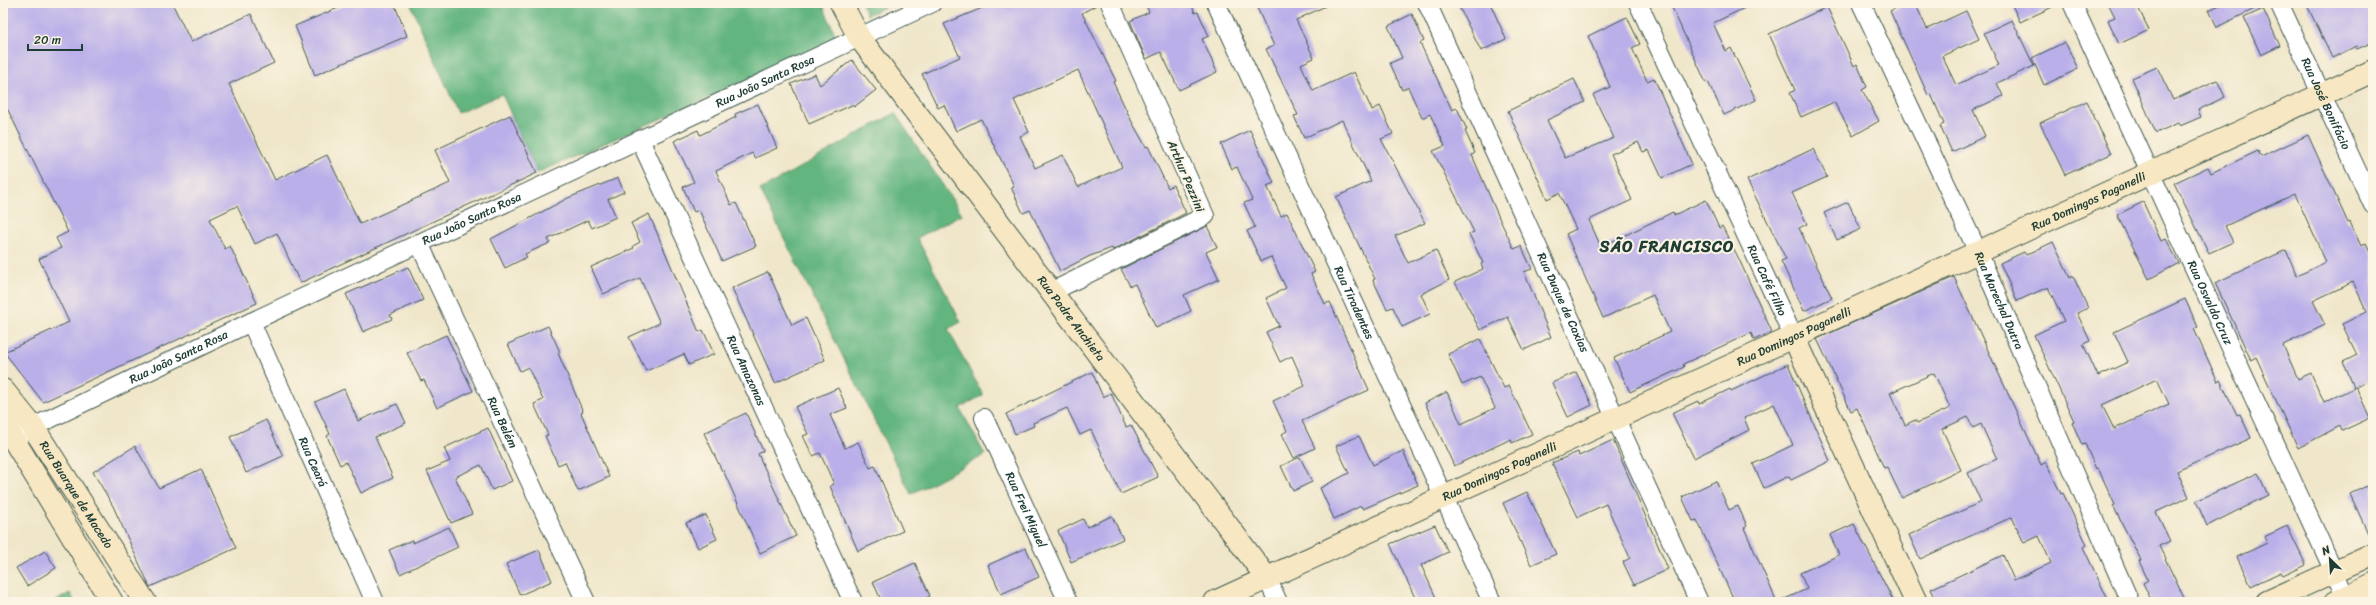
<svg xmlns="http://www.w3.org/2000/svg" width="2376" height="605" font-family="Sriracha,sans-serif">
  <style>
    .forest { fill: #64b580; stroke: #42795a }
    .building { fill: #baafe9; fill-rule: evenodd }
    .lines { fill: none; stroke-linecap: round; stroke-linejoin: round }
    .street-casing { stroke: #3e564b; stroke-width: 20 }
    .secondary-casing { stroke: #3e564b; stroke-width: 24 }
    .street { stroke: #fff; stroke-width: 18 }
    .secondary { stroke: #f7e8c3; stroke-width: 22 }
    .labels { text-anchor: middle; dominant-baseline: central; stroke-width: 4; stroke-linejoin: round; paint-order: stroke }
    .street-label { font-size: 12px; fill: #1f3d34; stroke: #fcf5e5 }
    .district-label { font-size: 16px; font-weight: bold; letter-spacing: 1px; fill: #1f3d34; stroke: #fcf5e5 }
  </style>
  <rect width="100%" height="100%" fill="#fcf5e5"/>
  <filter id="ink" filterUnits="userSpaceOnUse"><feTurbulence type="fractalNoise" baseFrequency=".025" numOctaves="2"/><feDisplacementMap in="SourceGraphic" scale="8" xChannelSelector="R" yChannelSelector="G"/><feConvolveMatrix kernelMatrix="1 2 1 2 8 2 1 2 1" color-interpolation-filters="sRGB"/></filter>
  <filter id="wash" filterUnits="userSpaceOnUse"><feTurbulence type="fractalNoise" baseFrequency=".012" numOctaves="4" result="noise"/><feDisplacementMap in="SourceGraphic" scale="16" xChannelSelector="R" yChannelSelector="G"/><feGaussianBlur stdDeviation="0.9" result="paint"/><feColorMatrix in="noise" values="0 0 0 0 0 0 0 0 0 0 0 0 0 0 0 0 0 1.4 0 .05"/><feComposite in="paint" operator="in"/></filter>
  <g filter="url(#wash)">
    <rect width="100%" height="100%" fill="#f0e7cb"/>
    <path class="forest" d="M 410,3 L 822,3 L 838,41 L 537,173 L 502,94 L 458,113 Z
      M 862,3 L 894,3 L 867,15 Z
      M 895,113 L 962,214 L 917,238 L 961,322 L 948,329 L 983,395 L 960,408 L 985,455 L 911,494 L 760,190 Z
      M 70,593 L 75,602 L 53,602 Z"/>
    <g id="blocks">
      <path class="building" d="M 3,3 L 172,3 L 191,42 L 251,14 L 274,63 L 229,84 L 275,180 L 327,155 L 360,224 L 450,183 L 435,150 L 510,115 L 537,173 L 300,283 L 277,233 L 255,244 L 237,206 L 210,219 L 225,249 L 230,246 L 257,303 L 43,402 L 4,352 L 69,322 L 39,259 L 61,248 L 56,238 L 68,232 L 3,100 Z
        M 350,3 L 394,3 L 407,36 L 315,75 L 295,26 Z
        M 994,3 L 1100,3 L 1082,13 L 1116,81 L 1113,82 L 1132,122 L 1146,147 L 1148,146 L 1168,188 L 1173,185 L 1186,213 L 1113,250 L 1112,248 L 1090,256 L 1060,271 L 1030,210 L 1023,213 L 1011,187 L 1014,186 L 981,119 L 956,131 L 944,105 L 938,108 L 922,74 L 960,57 L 944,24 ZM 1078,70 L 1122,167 L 1078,187 L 1063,155 L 1035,168 L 1020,136 L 1029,132 L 1014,100 Z
        M 1145,3 L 1191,3 L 1195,13 L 1198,12 L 1209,36 L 1202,39 L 1217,72 L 1179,90 L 1161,52 L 1146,59 L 1130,21 L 1149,12 Z
        M 1255,3 L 1332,3 L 1296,20 L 1314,58 L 1301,64 L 1313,91 L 1354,72 L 1372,110 L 1380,106 L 1393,134 L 1381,139 L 1425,223 L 1395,236 L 1408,263 L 1436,250 L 1449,280 L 1421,294 L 1430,314 L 1402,327 L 1393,307 L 1387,309 L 1373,280 L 1375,279 L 1336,197 L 1371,181 L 1342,120 L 1304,138 L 1294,116 L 1298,115 L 1266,49 L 1274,46 Z
        M 1457,3 L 1490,3 L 1506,39 L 1481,51 Z
        M 1670,3 L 1755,3 L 1713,23 L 1726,51 L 1731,48 L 1756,100 L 1724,115 L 1708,82 L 1706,83 Z
        M 1906,3 L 1915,3 L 1927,29 L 1966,11 L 1979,39 L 1942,56 L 1956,85 L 1999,65 L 1984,33 L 2012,20 L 2034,66 L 1997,83 L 2003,96 L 1973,110 L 1985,136 L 1952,152 L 1940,126 L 1944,124 L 1931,94 L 1928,95 L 1890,11 Z
        M 2011,3 L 2061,3 L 2020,22 Z
        M 2108,3 L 2136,3 L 2149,30 L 2119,44 L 2108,20 L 2115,17 Z
        M 2224,3 L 2267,3 L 2217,27 L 2209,10 Z
        M 2306,3 L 2373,3 L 2373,42 L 2357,49 L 2356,46 L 2332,58 Z
        M 1827,7 L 1854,66 L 1857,64 L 1867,87 L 1862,90 L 1879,121 L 1853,136 L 1834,102 L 1801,117 L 1790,93 L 1795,90 L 1769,34 Z
        M 2263,9 L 2280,46 L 2261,55 L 2244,18 Z
        M 1412,14 L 1424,41 L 1420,43 L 1452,110 L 1457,108 L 1467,130 L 1465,131 L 1475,153 L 1472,155 L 1500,220 L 1514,249 L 1521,246 L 1532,269 L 1524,272 L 1551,337 L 1524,350 L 1508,317 L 1480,330 L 1455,282 L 1483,269 L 1481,264 L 1483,263 L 1469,234 L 1474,232 L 1433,151 L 1445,146 L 1430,114 L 1422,118 L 1408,87 L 1402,90 L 1390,63 L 1402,58 L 1388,26 Z
        M 1627,17 L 1640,44 L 1632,48 L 1647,81 L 1654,78 L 1692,164 L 1662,178 L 1649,150 L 1643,152 L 1638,142 L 1611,154 L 1632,200 L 1589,220 L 1601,247 L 1673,212 L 1674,215 L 1706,200 L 1719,228 L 1722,226 L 1738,257 L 1772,332 L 1754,340 L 1751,333 L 1683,364 L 1684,367 L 1630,392 L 1614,358 L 1670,332 L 1653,295 L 1603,318 L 1566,234 L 1576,229 L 1559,193 L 1547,199 L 1508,111 L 1574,79 L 1585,102 L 1547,120 L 1565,158 L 1614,138 L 1593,95 L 1610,87 L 1588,36 Z
        M 2065,42 L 2078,69 L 2044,85 L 2032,58 Z
        M 852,60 L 876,90 L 854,107 L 852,105 L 809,124 L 791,84 L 815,74 L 820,85 Z
        M 2157,67 L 2173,100 L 2217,80 L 2225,97 L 2198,110 L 2201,117 L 2180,126 L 2178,123 L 2156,133 L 2132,78 Z
        M 2087,101 L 2111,154 L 2065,175 L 2040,123 Z
        M 758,104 L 777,148 L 755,158 L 752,153 L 716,171 L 731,205 L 736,203 L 756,246 L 722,261 L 699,210 L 694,212 L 683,187 L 694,182 L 674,141 L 698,130 L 700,135 L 736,117 L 735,114 Z
        M 1250,130 L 1274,183 L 1267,186 L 1281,216 L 1287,213 L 1315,272 L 1311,274 L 1325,304 L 1330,302 L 1369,390 L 1302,421 L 1315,448 L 1294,458 L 1282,434 L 1287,431 L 1273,401 L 1305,386 L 1292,356 L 1280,362 L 1266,332 L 1279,326 L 1266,298 L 1286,288 L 1271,257 L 1261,261 L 1247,231 L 1255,227 L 1244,203 L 1252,200 L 1237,167 L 1232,169 L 1221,144 Z
        M 2308,135 L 2348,223 L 2350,222 L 2361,246 L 2366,243 L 2373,258 L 2373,378 L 2354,387 L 2343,362 L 2357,355 L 2342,324 L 2367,312 L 2353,282 L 2313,301 L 2325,325 L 2283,345 L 2298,379 L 2311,373 L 2324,402 L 2356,387 L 2370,418 L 2342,431 L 2340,426 L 2298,448 L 2256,357 L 2251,360 L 2215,283 L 2286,250 L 2297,276 L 2326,262 L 2295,194 L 2225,226 L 2233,242 L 2209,253 L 2174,183 L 2208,167 L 2211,173 L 2258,151 L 2261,157 Z
        M 1813,149 L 1827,177 L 1792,193 L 1807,224 L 1799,228 L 1832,298 L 1804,311 L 1781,261 L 1786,259 L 1747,180 Z
        M 618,178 L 624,192 L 608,199 L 616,217 L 592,228 L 588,220 L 548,239 L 550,243 L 525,254 L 527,257 L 505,268 L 491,239 L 568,198 Z
        M 1848,202 L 1861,229 L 1837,240 L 1824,213 Z
        M 2143,202 L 2161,241 L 2166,239 L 2179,263 L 2149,279 L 2117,215 Z
        M 649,214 L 699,332 L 703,330 L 714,354 L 689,365 L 684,354 L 646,371 L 629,337 L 660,323 L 640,278 L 603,294 L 591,267 L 634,248 L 633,246 L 640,242 L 631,223 Z
        M 1207,226 L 1217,247 L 1206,252 L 1219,279 L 1184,295 L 1191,311 L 1156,328 L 1135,284 L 1130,286 L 1121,269 Z
        M 2053,242 L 2070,278 L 2073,276 L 2088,308 L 2077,313 L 2090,341 L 2083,344 L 2098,376 L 2128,362 L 2114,332 L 2185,299 L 2198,327 L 2194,329 L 2218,382 L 2220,380 L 2237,415 L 2240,414 L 2251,438 L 2177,471 L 2189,497 L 2156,512 L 2170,541 L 2159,546 L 2186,602 L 2152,602 L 2143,583 L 2148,580 L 2139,561 L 2141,560 L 2113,506 L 2115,505 L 2098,468 L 2096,469 L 2085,444 L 2082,445 L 2072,422 L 2074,421 L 2034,335 L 2064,321 L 2048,287 L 2017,301 L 2000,263 L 2024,252 L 2026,255 ZM 2157,379 L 2169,404 L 2114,429 L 2102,405 Z
        M 408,267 L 423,300 L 390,315 L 392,319 L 363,332 L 346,294 Z
        M 768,272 L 792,325 L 806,318 L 825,360 L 775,383 L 732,288 Z
        M 1954,277 L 2041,465 L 2046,462 L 2061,494 L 2063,493 L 2087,545 L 2083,547 L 2109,602 L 1937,602 L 1931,589 L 2003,555 L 2014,580 L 2051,563 L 2039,536 L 2024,543 L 2012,517 L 1920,559 L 1909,535 L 1981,502 L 1968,473 L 1997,459 L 1981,424 L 1973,428 L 1968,417 L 1942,429 L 1961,470 L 1902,498 L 1887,467 L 1884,468 L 1857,408 L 1851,411 L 1817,339 ZM 1934,373 L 1950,408 L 1917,423 L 1915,420 L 1905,425 L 1890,393 Z
        M 548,326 L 560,352 L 558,353 L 583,412 L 581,413 L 609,477 L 578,491 L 565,462 L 558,465 L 545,436 L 548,435 L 534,404 L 543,400 L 528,367 L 520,371 L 508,344 Z
        M 446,335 L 473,391 L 437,408 L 424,380 L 421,381 L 407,353 Z
        M 1480,339 L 1504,388 L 1509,386 L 1532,434 L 1512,443 L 1511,439 L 1454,466 L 1425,403 L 1447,392 L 1461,424 L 1495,408 L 1480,377 L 1462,385 L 1448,354 Z
        M 1788,364 L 1830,461 L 1791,480 L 1789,476 L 1764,488 L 1753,464 L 1793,445 L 1774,404 L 1744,418 L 1749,430 L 1694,458 L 1672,413 L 1698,401 L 1699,404 L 1730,389 L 1731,391 Z
        M 1092,372 L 1103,397 L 1111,393 L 1126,427 L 1131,425 L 1158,477 L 1121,494 L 1091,430 L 1080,435 L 1067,408 L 1033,423 L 1034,426 L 1015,434 L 1006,414 Z
        M 1576,372 L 1592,405 L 1568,417 L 1552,383 Z
        M 838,388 L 847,408 L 830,415 L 845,448 L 858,442 L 870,468 L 875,466 L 903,531 L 858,551 L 830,486 L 834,484 L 820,453 L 813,456 L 803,436 L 808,434 L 795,407 Z
        M 344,389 L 358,421 L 397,404 L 406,423 L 375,437 L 393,478 L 361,493 L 346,462 L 340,465 L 327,436 L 330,434 L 315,402 Z
        M 746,413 L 763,451 L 758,454 L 796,536 L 760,553 L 723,470 L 722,471 L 704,433 Z
        M 266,420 L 283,456 L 246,473 L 230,437 Z
        M 488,428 L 512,481 L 492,490 L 481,465 L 455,477 L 472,514 L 451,523 L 427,471 L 450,461 L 444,448 Z
        M 1359,436 L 1373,465 L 1403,451 L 1418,485 L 1363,509 L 1361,506 L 1334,519 L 1320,488 L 1349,473 L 1336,446 Z
        M 1613,440 L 1668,569 L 1634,585 L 1623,562 L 1630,558 L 1606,504 L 1578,517 L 1552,463 L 1578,452 L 1579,456 Z
        M 135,446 L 159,488 L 201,469 L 236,548 L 150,587 L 113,506 L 93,472 Z
        M 1300,457 L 1312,482 L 1293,491 L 1281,466 Z
        M 2258,473 L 2268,495 L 2207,526 L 2196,501 Z
        M 1716,481 L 1729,510 L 1738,506 L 1747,526 L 1744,528 L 1777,602 L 1735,602 L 1697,520 L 1693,521 L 1682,497 Z
        M 2373,483 L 2373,542 L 2372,542 L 2350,494 Z
        M 1527,492 L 1556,554 L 1531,565 L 1503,503 Z
        M 706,515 L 717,539 L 698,548 L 686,523 Z
        M 1112,516 L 1123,539 L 1071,562 L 1058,531 L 1083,519 L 1087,527 Z
        M 1854,524 L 1894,602 L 1778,602 L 1807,589 L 1800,573 L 1839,555 L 1830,535 Z
        M 1435,525 L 1448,552 L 1421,565 L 1438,602 L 1417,602 L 1390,544 Z
        M 2287,526 L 2306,565 L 2283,576 L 2281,572 L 2251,586 L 2237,557 L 2267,543 L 2264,537 Z
        M 449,527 L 458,547 L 400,574 L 389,550 L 412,540 L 413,543 Z
        M 1026,548 L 1039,577 L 1001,594 L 988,565 Z
        M 539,550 L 552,581 L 520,595 L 506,564 Z
        M 45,551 L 56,568 L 27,586 L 16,568 Z
        M 915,563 L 930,596 L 917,602 L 882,602 L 873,582 Z"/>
    </g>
  </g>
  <g filter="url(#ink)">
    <use href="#blocks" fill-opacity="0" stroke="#3e564b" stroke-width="1"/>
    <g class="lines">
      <defs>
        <g id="street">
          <path id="s1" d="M 1216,3 L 1492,602"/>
          <path id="s2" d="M 1427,3 L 1699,602"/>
          <path id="s3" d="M 1638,3 L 1793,336"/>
          <path id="s4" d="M 1861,3 L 1978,252 L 2130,602"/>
          <path id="s5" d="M 2072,3 L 2348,602"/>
          <path id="s6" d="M 2279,3 L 2373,205"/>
          <path id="s7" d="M 640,140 L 853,602"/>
          <path id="s8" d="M 419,243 L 586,602"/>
          <path d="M 1053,291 L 1205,216 L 1110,3"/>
          <path id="s9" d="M 251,322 L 375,602"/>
          <path id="s10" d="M 984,418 L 1068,602"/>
          <path id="s11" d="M 14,439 L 33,427 L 251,322 L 932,3"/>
          <path d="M 1267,578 L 1278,602"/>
        </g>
        <g id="secondary">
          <path id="s12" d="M 841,3 L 859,37 L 1267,578"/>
          <path d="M 1793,336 L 1916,602"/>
          <path id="s13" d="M 3,390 L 33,427 L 145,602"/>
          <path d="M 3,422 L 112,602"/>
          <path id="s14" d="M 1215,602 L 2373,71"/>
          <path d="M 2267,602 L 2373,554"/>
          <path d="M 2336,602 L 2373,584"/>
        </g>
      </defs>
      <use href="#street" class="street-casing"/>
      <use href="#secondary" class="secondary-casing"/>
      <use href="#street" class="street"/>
      <use href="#secondary" class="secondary"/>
    </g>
  </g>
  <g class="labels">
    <g class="street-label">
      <text stroke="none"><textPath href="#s11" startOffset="832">Rua João Santa Rosa</textPath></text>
      <text stroke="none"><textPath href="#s6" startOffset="111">Rua José Bonifácio</textPath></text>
      <text transform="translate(1186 176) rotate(67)">Arthur Pezzini</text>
      <text stroke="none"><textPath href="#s14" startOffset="961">Rua Domingos Paganelli</textPath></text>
      <text stroke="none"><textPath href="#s11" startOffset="508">Rua João Santa Rosa</textPath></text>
      <text stroke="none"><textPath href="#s3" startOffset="306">Rua Café Filho</textPath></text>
      <text stroke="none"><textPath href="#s4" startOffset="328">Rua Marechal Dutra</textPath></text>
      <text stroke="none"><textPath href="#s1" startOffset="330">Rua Tiradentes</textPath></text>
      <text stroke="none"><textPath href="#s5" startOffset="330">Rua Osvaldo Cruz</textPath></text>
      <text stroke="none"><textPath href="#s2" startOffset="329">Rua Duque de Caxias</textPath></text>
      <text stroke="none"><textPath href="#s12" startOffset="391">Rua Padre Anchieta</textPath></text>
      <text stroke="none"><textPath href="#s14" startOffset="637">Rua Domingos Paganelli</textPath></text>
      <text stroke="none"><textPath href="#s11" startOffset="184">Rua João Santa Rosa</textPath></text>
      <text stroke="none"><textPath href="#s7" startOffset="254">Rua Amazonas</textPath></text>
      <text stroke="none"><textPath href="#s8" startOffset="198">Rua Belém</textPath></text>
      <text stroke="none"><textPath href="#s9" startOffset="153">Rua Ceará</textPath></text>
      <text stroke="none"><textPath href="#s14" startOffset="313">Rua Domingos Paganelli</textPath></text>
      <text stroke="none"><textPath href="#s13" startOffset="128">Rua Buarque de Macedo</textPath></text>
      <text stroke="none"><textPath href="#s10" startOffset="101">Rua Frei Miguel</textPath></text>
    </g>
    <g class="district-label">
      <text x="1667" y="246">SÃO FRANCISCO</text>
    </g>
  </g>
  <rect width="2376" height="605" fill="none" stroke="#fcf5e5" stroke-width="16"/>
  <g transform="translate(2330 559) rotate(335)" stroke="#fcf5e5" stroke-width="3" paint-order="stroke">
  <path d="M0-3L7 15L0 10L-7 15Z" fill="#1f3d34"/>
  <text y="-6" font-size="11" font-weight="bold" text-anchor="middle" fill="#1f3d34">N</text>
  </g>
  <path d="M28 44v6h54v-6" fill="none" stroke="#1f3d34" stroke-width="2"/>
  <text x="34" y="44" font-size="12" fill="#1f3d34" stroke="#fcf5e5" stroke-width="3" paint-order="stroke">20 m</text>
</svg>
